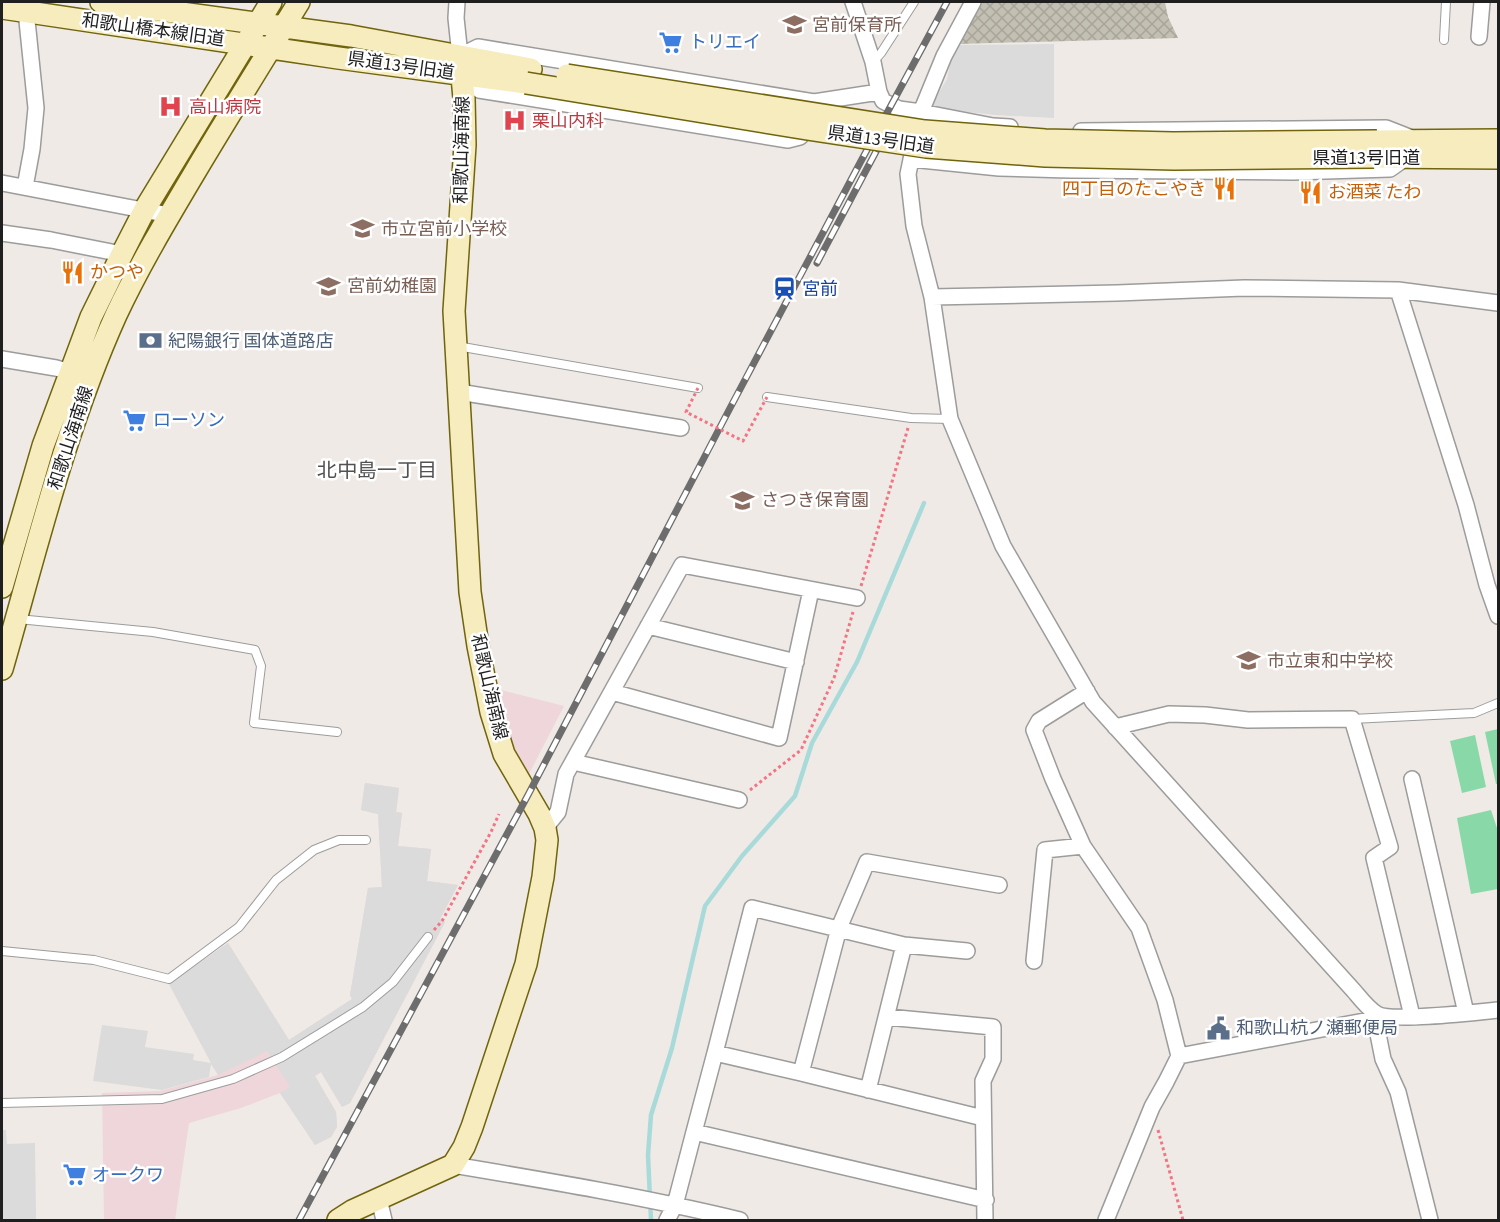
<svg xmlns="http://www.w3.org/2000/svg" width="1500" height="1222" font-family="'Source Sans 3','Noto Sans JP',sans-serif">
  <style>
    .commercial { fill: #efd6db }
    .construction { fill: url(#construction-cross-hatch) }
    .pitch { fill: #89d9a8 }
    .parking { fill: #dbdbdb }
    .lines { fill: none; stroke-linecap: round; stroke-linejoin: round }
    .stream { stroke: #a9dada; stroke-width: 4.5 }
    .lane-casing { stroke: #9c9c9c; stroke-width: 10 }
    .street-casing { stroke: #9c9c9c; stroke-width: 18 }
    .secondary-casing { stroke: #70640c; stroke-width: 24 }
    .path { stroke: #f17584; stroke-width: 3; stroke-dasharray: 3 3; stroke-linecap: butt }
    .lane { stroke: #fff; stroke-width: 8 }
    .street { stroke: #fff; stroke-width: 15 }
    .secondary { stroke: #f6ecbd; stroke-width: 21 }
    .rail-casing { stroke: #6d6d6d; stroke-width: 7 }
    .rail { stroke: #fff; stroke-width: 4.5; stroke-dasharray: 14; stroke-linecap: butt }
    .secondary-bridge-casing { stroke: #70640c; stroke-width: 24; stroke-linecap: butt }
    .path-bridge { stroke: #f17584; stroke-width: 3; stroke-dasharray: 3 3; stroke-linecap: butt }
    .secondary-bridge { stroke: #f6ecbd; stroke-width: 21 }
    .labels { text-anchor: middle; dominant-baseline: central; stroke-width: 5; stroke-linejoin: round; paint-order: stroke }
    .education-label { font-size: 18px; fill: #785e54; stroke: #fff; text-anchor: start }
    .street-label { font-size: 18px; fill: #1f1f1f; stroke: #fff }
    .shop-label { font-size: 18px; fill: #366cbe; stroke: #fff; text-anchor: start }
    .health-label { font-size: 18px; fill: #be3a42; stroke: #fff; text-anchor: start }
    .food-label { font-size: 18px; fill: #c56008; stroke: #fff; text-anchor: start }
    .transit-label { font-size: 18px; fill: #164399; stroke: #fff; text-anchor: start }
    .service-label { font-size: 18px; fill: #4e5e75; stroke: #fff; text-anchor: start }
    .neighbourhood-label { font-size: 20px; fill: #525252; stroke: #fff }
  </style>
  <defs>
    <pattern id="construction-cross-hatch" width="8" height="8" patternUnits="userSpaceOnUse" patternTransform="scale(1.5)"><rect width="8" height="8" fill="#c3bfb2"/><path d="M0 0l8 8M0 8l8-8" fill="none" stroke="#a7a499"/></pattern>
  </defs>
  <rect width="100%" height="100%" fill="#efeae6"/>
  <path class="commercial" d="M 493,688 L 564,706 L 529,774 L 525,777 L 510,750 Z
    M 365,783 L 399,788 L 396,812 L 402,813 L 398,846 L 431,849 L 427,881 L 458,885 L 440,919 L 445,922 L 350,1103 L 342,1107 L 321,1072 L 315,1076 L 336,1112 L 337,1127 L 331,1137 L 315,1145 L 280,1093 L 241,1108 L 189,1123 L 175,1220 L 104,1220 L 102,1093 L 160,1091 L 218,1075 L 169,984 L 228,943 L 289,1040 L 352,999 L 350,995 L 368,888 L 382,887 L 378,814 L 361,810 Z"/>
  <path class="construction" d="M 980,2 L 1165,2 L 1168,17 L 1178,38 L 957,44 Z"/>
  <path class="pitch" d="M 1498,729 L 1498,784 L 1496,784 L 1485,732 Z
    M 1475,735 L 1486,787 L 1462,793 L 1450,741 Z
    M 1491,810 L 1498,831 L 1498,889 L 1471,894 L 1457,818 Z"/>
  <path class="parking" d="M 1054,44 L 1054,118 L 996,115 L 930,108 L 947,79 L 951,59 L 960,45 Z
    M 365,783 L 399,788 L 396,812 L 402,813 L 398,846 L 431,849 L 427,881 L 458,885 L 440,919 L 445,922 L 350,1103 L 342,1107 L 321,1072 L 315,1076 L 336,1112 L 337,1127 L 331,1137 L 315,1145 L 280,1093 L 290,1087 L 267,1051 L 218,1075 L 211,1064 L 209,1077 L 162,1090 L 93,1081 L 102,1025 L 148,1031 L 145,1047 L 194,1054 L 193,1060 L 211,1063 L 169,984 L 228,943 L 289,1040 L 352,999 L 350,995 L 368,888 L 382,887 L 378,814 L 361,810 Z
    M 2,1130 L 6,1130 L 7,1144 L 35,1143 L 36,1220 L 2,1220 Z"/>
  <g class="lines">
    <path class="stream" d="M 651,1220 L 648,1155 L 651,1115 L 672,1048 L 705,906 L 742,856 L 795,796 L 812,743 L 857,662 L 924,503"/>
    <defs>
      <path id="lane" d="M 1444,40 L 1446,2
        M 873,62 L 881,53 L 914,2
        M 457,346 L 698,388
        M 767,397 L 911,418 L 950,419
        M 18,619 L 153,632 L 255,650 L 261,666 L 254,723 L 337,732
        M 1352,719 L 1474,713 L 1498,703
        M 2,951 L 94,960 L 169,979 L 239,927 L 276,880 L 314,850 L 339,840 L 366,840
        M 2,1103 L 162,1099 L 233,1079 L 282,1057 L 363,1007 L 393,982 L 428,937"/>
      <path id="street" d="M 457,2 L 456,18 L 460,56 L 478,47 L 814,102 L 879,92
        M 853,2 L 873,62 L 879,92 L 883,101 L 899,109 L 921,112 L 908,174 L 914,226 L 932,297 L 950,419 L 1003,546 L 1093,702 L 1354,991 C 1360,998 1368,1009 1377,1014 C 1391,1022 1478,1012 1498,1010
        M 973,2 L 944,56 L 921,112 L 993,126 L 1010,127
        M 1479,37 L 1482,2
        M 462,75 L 479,90 L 788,140 L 800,137 L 810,125
        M 1081,131 L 1386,128 L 1409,137
        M 911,159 L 999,168 L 1069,170 L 1293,172 L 1390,169 L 1407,157
        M 2,183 L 169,215
        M 25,187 L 32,149 L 36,108 L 26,11
        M 2,233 L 51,240 L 122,254
        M 1398,290 L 1466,505 L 1487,585 L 1498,616
        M 932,297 L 1117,293 L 1244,288 L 1398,290 L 1498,303
        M 2,359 L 56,368 L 78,374
        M 459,392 L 681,428
        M 648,626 L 796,662
        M 1087,691 L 1039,721 L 1034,730 L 1053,779 L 1083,846 L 1139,928 L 1165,1000 L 1179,1056 L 1166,1082 L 1152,1107 L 1106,1220
        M 612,692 L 779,738 L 811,590
        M 1115,727 L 1169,714 L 1205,715 L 1248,720 L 1352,719 L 1390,847 L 1374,858 L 1412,1016
        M 573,762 L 739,800
        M 1412,779 L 1466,1013
        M 545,828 L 558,812 L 566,774 L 682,565 L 857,598
        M 1034,961 L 1045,850 L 1083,846
        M 887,1017 L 993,1027 L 993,1059 L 983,1081 L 985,1220
        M 1375,1019 L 1383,1059 L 1398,1092 L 1430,1220
        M 715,1053 L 752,908 L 904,945
        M 1179,1056 L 1375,1019 L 1377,1015
        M 801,1073 L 715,1053 L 694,1132 L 986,1200
        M 868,1090 L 904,945 L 967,951
        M 983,1118 L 801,1073 L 839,928 L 867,862 L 999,885
        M 453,1165 C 549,1181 645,1197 740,1220
        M 379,1199 L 384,1220
        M 667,1220 L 675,1205 L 694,1132"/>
      <path id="secondary" d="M 101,2 L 351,36 L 531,69
        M 2,8 L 338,58 L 526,83
        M 1377,141 L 1498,140
        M 1374,157 L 1498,158
        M 2,587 L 43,446 L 91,317 L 122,254 L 145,209 L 271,2
        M 2,669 C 36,551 65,428 116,315 C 139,266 167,219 195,172 C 229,115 264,59 299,2
        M 338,1220 L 352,1211 L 453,1165 L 464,1147 L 472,1127 L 526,964 L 543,877 L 547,840 L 545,828 L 539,814 L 504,754 L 491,712 L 478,646 L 470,592 L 454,311 L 465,145 L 464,98 L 460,56"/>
    </defs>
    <use href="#lane" class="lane-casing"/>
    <use href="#street" class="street-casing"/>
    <use href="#secondary" class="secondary-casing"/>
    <path class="path" d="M 861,586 L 908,428
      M 750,790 L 801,750 L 834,678 L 853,612
      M 434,930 L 442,921 L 491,832 L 499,814
      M 1158,1130 L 1183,1220"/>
    <use href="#lane" class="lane"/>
    <use href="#street" class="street"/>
    <use href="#secondary" class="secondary"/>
    <defs>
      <path id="rail" d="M 817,263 L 880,144
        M 299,1220 L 528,795 L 729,410 L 861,161 L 947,2"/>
    </defs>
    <use href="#rail" class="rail-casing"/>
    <use href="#rail" class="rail"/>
    <defs>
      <path id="secondary-bridge" d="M 567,75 L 925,131 L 1045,140 L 1173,143 L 1377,141
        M 526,83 L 807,129 L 926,147 L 1045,156 L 1174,159 L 1374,157"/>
    </defs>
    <use href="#secondary-bridge" class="secondary-bridge-casing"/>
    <path class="path-bridge" d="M 698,388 L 686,412 L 743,441 L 767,397"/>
    <use href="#secondary-bridge" class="secondary-bridge"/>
  </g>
  <defs>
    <symbol id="school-bare" viewBox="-9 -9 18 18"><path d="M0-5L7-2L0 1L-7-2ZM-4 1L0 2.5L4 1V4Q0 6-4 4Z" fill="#8d6e63" stroke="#fff" stroke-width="2.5" paint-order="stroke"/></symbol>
    <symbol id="supermarket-bare" viewBox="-9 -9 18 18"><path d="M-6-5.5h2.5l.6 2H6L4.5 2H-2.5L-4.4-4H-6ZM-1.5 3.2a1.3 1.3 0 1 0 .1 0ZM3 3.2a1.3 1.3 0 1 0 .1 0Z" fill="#3f7fe0" stroke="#fff" stroke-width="2.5" paint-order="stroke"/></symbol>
    <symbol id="hospital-bare" viewBox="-9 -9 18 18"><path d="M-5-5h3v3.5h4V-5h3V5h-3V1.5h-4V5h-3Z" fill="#e0444e" stroke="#fff" stroke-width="2.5" paint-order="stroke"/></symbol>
    <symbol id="restaurant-bare" viewBox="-9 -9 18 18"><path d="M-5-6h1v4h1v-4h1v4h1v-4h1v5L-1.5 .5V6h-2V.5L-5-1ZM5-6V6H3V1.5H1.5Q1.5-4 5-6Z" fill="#e8710a" stroke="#fff" stroke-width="2.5" paint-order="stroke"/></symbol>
    <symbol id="station-bare" viewBox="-9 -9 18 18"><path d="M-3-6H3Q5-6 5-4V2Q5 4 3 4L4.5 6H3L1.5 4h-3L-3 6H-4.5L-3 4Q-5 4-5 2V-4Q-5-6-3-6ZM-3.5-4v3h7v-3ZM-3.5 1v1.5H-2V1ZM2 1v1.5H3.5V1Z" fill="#1a4fb4" stroke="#fff" stroke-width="2.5" paint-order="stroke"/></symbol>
    <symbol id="bank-bare" viewBox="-9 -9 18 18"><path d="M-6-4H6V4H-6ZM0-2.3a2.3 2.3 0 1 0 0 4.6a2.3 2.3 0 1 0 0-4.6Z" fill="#5c6f8a" stroke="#fff" stroke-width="2.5" paint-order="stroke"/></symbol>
    <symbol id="civic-bare" viewBox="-9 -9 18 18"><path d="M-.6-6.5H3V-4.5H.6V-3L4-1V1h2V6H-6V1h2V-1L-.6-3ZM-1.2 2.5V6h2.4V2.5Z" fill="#5c6f8a" stroke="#fff" stroke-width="2.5" paint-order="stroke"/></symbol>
  </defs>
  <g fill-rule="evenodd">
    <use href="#school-bare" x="778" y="8" width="33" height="33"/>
    <use href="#supermarket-bare" x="654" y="26" width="33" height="33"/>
    <use href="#hospital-bare" x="154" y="90" width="33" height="33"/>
    <use href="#hospital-bare" x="498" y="104" width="33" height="33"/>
    <use href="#restaurant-bare" x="1208" y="172" width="33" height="33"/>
    <use href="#restaurant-bare" x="1294" y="176" width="33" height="33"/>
    <use href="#school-bare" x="346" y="212" width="33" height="33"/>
    <use href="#restaurant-bare" x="56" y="256" width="33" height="33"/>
    <use href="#school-bare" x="312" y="270" width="33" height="33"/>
    <use href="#station-bare" x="768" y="272" width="33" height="33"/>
    <use href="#bank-bare" x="134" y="324" width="33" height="33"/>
    <use href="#supermarket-bare" x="118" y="404" width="33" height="33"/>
    <use href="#school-bare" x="726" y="484" width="33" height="33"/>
    <use href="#school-bare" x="1232" y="644" width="33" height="33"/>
    <use href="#civic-bare" x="1202" y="1012" width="33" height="33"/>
    <use href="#supermarket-bare" x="58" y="1158" width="33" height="33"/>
  </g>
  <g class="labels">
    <g class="education-label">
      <text x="812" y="25">宮前保育所</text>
      <text x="381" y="229">市立宮前小学校</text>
      <text x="347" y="286">宮前幼稚園</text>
      <text x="761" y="500">さつき保育園</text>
      <text x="1267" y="661">市立東和中学校</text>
    </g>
    <g class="street-label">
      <text transform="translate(153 30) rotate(8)">和歌山橋本線旧道</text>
      <text transform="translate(401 66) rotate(8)">県道13号旧道</text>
      <text transform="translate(881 140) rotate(8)">県道13号旧道</text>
      <text transform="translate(462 150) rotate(-89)">和歌山海南線</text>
      <text x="1366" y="158">県道13号旧道</text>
      <text transform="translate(71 438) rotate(-72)">和歌山海南線</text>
      <text transform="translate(489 687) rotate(77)">和歌山海南線</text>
    </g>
    <g class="shop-label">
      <text x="689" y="42">トリエイ</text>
      <text x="153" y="420">ローソン</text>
      <text x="92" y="1175">オークワ</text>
    </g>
    <g class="health-label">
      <text x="189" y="107">高山病院</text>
      <text x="532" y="121">栗山内科</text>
    </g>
    <g class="food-label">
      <text x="1206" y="189" text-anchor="end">四丁目のたこやき</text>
      <text x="1328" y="192">お酒菜 たわ</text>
      <text x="90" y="272">かつや</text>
    </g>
    <g class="transit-label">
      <text x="802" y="289">宮前</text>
    </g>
    <g class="service-label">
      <text x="168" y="341">紀陽銀行 国体道路店</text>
      <text x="1236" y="1028">和歌山杭ノ瀬郵便局</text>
    </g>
    <g class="neighbourhood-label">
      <text x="377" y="471">北中島一丁目</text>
    </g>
  </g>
  <rect width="1500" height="1222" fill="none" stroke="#1f1f1f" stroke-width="6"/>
</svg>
